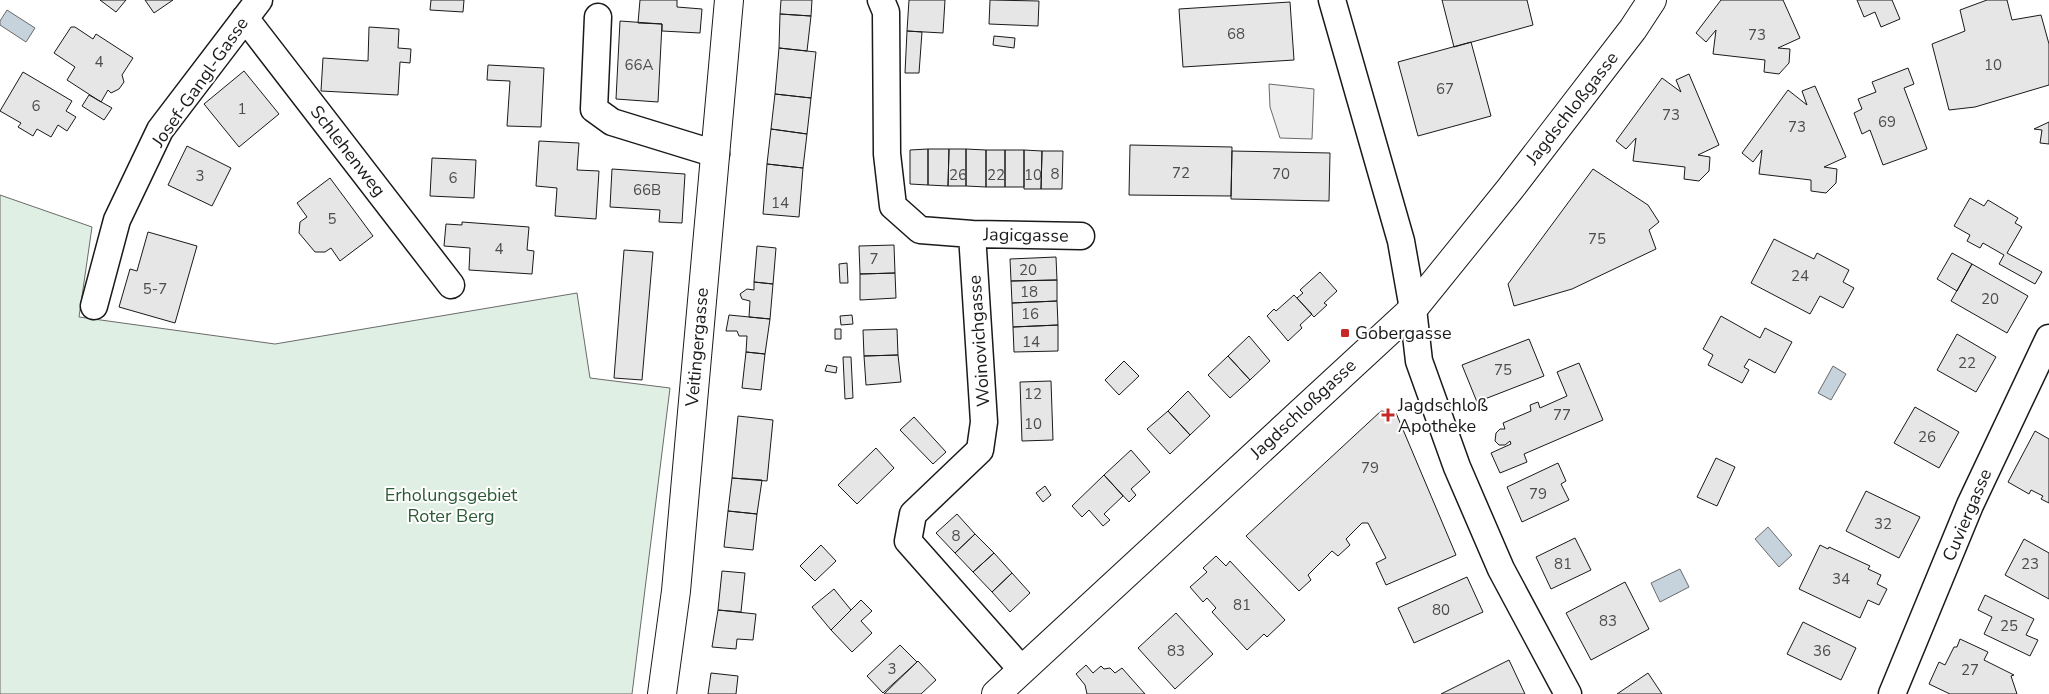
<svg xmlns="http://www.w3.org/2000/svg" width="2049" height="694" font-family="'Nunito Sans',sans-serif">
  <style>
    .green { fill: #e0efe3; stroke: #6a6a6a }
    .parking { fill: #ededed; stroke: #6a6a6a }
    .water { fill: #c6d2dc; stroke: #6a6a6a }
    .building { fill: #e6e6e6; stroke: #1a1a1a }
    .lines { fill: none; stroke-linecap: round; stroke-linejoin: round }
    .street-casing { stroke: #1a1a1a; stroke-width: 29 }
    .secondary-casing { stroke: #1a1a1a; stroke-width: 30 }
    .street { stroke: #fff; stroke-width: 26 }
    .secondary { stroke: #fff; stroke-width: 28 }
    .poi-dot { fill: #c62828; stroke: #fff; stroke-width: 2 }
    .labels { text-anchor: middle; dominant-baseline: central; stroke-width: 4; stroke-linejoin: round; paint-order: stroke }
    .number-label { font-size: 15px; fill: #4d4d4d }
    .street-label { font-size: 18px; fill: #1a1a1a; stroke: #fff }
    .poi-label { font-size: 18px; fill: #1a1a1a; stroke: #fff; text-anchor: start }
    .park-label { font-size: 18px; fill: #2b5a34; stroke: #fff }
  </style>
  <rect width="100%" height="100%" fill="#fff"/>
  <path class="green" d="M 0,195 L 92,227 L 79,317 L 275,344 L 577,293 L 590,378 L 670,388 L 632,694 L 0,694 Z"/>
  <path class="parking" d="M 1269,84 L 1314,89 L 1312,139 L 1280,138 L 1270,107 Z"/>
  <path class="water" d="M 7,10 L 35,28 L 26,42 L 0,25 L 0,21 Z
    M 1833,366 L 1846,374 L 1831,400 L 1818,393 Z
    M 1768,527 L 1792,555 L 1779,567 L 1755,539 Z
    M 1680,569 L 1689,587 L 1660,602 L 1651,583 Z"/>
  <path class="building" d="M 100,0 L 126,0 L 116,12 Z
    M 145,0 L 173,0 L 154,13 Z
    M 431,0 L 464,0 L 463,12 L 430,10 Z
    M 640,0 L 677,0 L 677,7 L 702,9 L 700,33 L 662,31 L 662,24 L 638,23 Z
    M 781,0 L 812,0 L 811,16 L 780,14 Z
    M 909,0 L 945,0 L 943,33 L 907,31 Z
    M 990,0 L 1039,1 L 1038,26 L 989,24 Z
    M 1442,0 L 1527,0 L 1533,25 L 1454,47 Z
    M 1721,0 L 1783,0 L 1800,38 L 1778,48 L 1790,49 L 1789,63 L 1779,74 L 1764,72 L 1765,60 L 1713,54 L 1716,30 L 1706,42 L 1696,33 Z
    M 1857,0 L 1892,0 L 1900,19 L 1881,27 L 1875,12 L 1864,17 Z
    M 1987,0 L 2007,0 L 2012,20 L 2041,15 L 2049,44 L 2049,85 L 1975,107 L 1949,110 L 1932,44 L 1965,31 L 1960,10 Z
    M 1290,2 L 1294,60 L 1183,67 L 1179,9 Z
    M 780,14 L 811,16 L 807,51 L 779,48 Z
    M 620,21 L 662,24 L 658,102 L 616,99 Z
    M 71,27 L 75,27 L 93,39 L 96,34 L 133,58 L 122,75 L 124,82 L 119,89 L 111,93 L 108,90 L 101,102 L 67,80 L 75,67 L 54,53 Z
    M 369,27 L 399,29 L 398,48 L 411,49 L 410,63 L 400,62 L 398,95 L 321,91 L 323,58 L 368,61 Z
    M 907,31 L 922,32 L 919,73 L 905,73 Z
    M 994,36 L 1015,38 L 1014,48 L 993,45 Z
    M 1471,42 L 1491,116 L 1418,136 L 1398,62 Z
    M 779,48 L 816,52 L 811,98 L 775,94 Z
    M 488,65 L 544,68 L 541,127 L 507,126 L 510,81 L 487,80 Z
    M 1908,68 L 1914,84 L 1904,88 L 1927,149 L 1883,165 L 1870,130 L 1862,134 L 1854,113 L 1862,109 L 1858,99 L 1876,92 L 1872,82 Z
    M 244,71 L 279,114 L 239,147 L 204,104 Z
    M 23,72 L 72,101 L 66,111 L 76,117 L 67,131 L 58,125 L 51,137 L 37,129 L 33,136 L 18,127 L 21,123 L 0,111 Z
    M 1689,74 L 1719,145 L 1698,155 L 1710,157 L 1709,171 L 1699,181 L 1684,179 L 1685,167 L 1633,161 L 1636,138 L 1626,149 L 1616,141 L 1662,78 L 1681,92 L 1676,80 Z
    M 1815,86 L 1846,157 L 1824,167 L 1837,169 L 1836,183 L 1826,193 L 1811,191 L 1811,180 L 1759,174 L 1762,150 L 1753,162 L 1742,153 L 1788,90 L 1807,105 L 1802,91 Z
    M 775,94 L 811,98 L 807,134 L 771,129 Z
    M 89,95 L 112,108 L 104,120 L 82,106 Z
    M 2049,122 L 2049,144 L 2040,143 L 2042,130 L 2034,129 Z
    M 771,129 L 807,134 L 803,168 L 767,164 Z
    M 539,141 L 579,143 L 577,170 L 599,171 L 596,219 L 555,216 L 557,188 L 536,186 Z
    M 1130,145 L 1232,147 L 1231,196 L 1129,195 Z
    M 187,146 L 231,168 L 212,206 L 168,185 Z
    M 928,149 L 928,185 L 910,184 L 910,150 Z
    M 928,149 L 949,149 L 948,186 L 928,185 Z
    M 949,149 L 966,149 L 966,186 L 948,186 Z
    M 966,149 L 986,150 L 986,187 L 966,186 Z
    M 986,150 L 1005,150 L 1005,187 L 986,187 Z
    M 1005,150 L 1024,150 L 1024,187 L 1005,187 Z
    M 1024,150 L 1042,151 L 1041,189 L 1024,189 Z
    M 1042,151 L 1063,151 L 1062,189 L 1041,189 Z
    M 1232,151 L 1330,153 L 1329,201 L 1231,199 Z
    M 432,158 L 476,160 L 474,198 L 430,196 Z
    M 767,164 L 803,168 L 799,217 L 763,214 Z
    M 612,169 L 685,174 L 682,223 L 659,222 L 660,210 L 610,207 Z
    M 1593,169 L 1648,205 L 1659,222 L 1649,230 L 1656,249 L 1572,289 L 1514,306 L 1508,284 Z
    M 330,178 L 373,236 L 340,261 L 331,248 L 325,252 L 315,252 L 299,233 L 300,222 L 307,217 L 297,203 Z
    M 1970,198 L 1984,206 L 1988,200 L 2018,218 L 2015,223 L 2022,227 L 2007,253 L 2042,272 L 2035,284 L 1999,264 L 2004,255 L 1983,243 L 1980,248 L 1967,241 L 1970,235 L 1954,226 Z
    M 462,222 L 529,227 L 527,250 L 534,251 L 532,274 L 469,270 L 470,248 L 444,246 L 446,224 L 462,225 Z
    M 148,232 L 197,246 L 175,323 L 119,307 L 130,269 L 137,271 Z
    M 1774,239 L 1814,259 L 1817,253 L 1849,270 L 1843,282 L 1854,288 L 1843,308 L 1820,296 L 1810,314 L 1751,283 Z
    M 894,245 L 895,273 L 860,274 L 859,246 Z
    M 757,246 L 776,248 L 773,284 L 754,282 Z
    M 624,250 L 653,252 L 642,380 L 614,378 Z
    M 1952,253 L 1972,264 L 1957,291 L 1937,279 Z
    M 1056,257 L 1057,280 L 1011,281 L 1010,259 Z
    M 847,263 L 848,283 L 840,283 L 839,264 Z
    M 1972,264 L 2028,296 L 2007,333 L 1951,301 Z
    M 1320,272 L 1337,291 L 1324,303 L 1327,305 L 1314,317 L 1297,298 L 1303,293 L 1300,290 Z
    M 895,273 L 896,298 L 860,300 L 860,274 Z
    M 1057,280 L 1057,301 L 1012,303 L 1011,281 Z
    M 754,282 L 773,284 L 770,319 L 749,317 L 750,301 L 742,299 L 740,294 L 747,289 L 754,290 Z
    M 1294,295 L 1312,314 L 1300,325 L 1302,328 L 1288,341 L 1267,316 L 1274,309 L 1276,311 Z
    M 1057,301 L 1058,325 L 1013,327 L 1012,303 Z
    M 729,315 L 770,319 L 765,354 L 746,352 L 747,336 L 739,336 L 737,331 L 726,331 Z
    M 852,315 L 853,324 L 841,325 L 840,316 Z
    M 1721,316 L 1760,338 L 1765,328 L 1792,342 L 1775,373 L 1749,359 L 1744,367 L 1749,370 L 1742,383 L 1708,365 L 1713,355 L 1703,349 Z
    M 1058,325 L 1058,351 L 1014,352 L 1013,327 Z
    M 835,329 L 841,329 L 841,339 L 835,339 Z
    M 897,329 L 898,355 L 864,356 L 863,330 Z
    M 1957,334 L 1996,357 L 1976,392 L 1937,370 Z
    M 1249,336 L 1270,361 L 1250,380 L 1228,356 Z
    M 1529,339 L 1544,376 L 1477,402 L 1462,365 Z
    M 746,352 L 765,354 L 761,390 L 742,388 Z
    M 898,355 L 901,382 L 866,385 L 864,356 Z
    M 1228,356 L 1250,380 L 1230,398 L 1208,375 Z
    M 843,357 L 851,357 L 853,398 L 845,399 Z
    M 1124,361 L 1139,376 L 1119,395 L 1105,380 Z
    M 1579,363 L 1603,420 L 1524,454 L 1527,462 L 1500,473 L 1491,453 L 1511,444 L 1510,441 L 1505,445 L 1499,445 L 1495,441 L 1496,433 L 1500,429 L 1505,429 L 1503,423 L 1531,411 L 1530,405 L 1538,402 L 1540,408 L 1567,396 L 1557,372 Z
    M 827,365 L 837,367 L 836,373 L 825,371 Z
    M 1051,381 L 1053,440 L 1022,441 L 1020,382 Z
    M 1188,391 L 1210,416 L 1190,435 L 1168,411 Z
    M 1915,407 L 1959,432 L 1939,468 L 1894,443 Z
    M 1168,411 L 1190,435 L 1170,454 L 1147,429 Z
    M 1381,411 L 1396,413 L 1456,555 L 1386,585 L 1376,563 L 1386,558 L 1368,523 L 1362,523 L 1346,539 L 1350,545 L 1338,556 L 1332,551 L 1308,575 L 1311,580 L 1299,591 L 1246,536 Z
    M 738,416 L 773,420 L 767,481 L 732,478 Z
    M 914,417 L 946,452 L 933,464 L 900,430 Z
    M 2035,431 L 2049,439 L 2049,503 L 2041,499 L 2043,496 L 2031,490 L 2029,494 L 2008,482 Z
    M 876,448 L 894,468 L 857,504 L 838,485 Z
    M 1131,450 L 1150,472 L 1131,489 L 1136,495 L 1129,502 L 1104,475 Z
    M 1716,458 L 1735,467 L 1717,506 L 1697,497 Z
    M 1558,463 L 1566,481 L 1561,484 L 1569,500 L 1522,522 L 1507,487 Z
    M 1104,475 L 1123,496 L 1104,514 L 1110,520 L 1103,526 L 1089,510 L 1082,517 L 1072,506 Z
    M 732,478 L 762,480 L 757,514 L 728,511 Z
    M 1045,486 L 1051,495 L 1043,502 L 1036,493 Z
    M 1866,491 L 1920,517 L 1899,558 L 1846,531 Z
    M 728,511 L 757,514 L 753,550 L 724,547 Z
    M 957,514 L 975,534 L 955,553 L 936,533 Z
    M 975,534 L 994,553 L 973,572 L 955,553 Z
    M 1575,538 L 1591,570 L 1551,589 L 1536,557 Z
    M 2024,539 L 2049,553 L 2049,599 L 2005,575 Z
    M 821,545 L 836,561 L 815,581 L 800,566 Z
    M 1820,545 L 1828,549 L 1829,547 L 1870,566 L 1868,569 L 1881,575 L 1877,584 L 1887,589 L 1879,605 L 1868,600 L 1860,618 L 1799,589 Z
    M 994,553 L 1012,573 L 992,592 L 973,572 Z
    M 1216,556 L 1226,566 L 1230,561 L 1285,620 L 1267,637 L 1264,634 L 1247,650 L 1212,612 L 1216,608 L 1207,598 L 1203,602 L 1190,587 L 1207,572 L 1203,568 Z
    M 722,571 L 745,573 L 741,612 L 718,610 Z
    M 1012,573 L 1030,593 L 1010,612 L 992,592 Z
    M 1467,577 L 1483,612 L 1414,643 L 1398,608 Z
    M 1625,582 L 1649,629 L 1591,660 L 1566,613 Z
    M 834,589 L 851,610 L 831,630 L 812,607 Z
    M 1985,595 L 2034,619 L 2026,635 L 2038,640 L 2030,656 L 1984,634 L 1992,617 L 1978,610 Z
    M 861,600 L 872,611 L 861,621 L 872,633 L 852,652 L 831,630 Z
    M 718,610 L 756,614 L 753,640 L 737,639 L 736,649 L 712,647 Z
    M 1176,613 L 1213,654 L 1175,689 L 1138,648 Z
    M 1803,622 L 1856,648 L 1841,680 L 1787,654 Z
    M 1960,639 L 1988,652 L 1984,660 L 2014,675 L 2011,676 L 2017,694 L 1950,694 L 1929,684 L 1939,662 L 1945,665 L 1954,647 L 1957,647 Z
    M 900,645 L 917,662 L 883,693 L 867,676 Z
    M 1509,660 L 1525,694 L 1441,694 Z
    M 918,661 L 936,680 L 921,694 L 884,694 Z
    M 1086,665 L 1093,673 L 1101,666 L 1104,669 L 1110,668 L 1115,673 L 1122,668 L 1145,694 L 1087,694 L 1085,685 L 1076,674 Z
    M 711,673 L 738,676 L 736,694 L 708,694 Z
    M 1648,673 L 1662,694 L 1617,694 Z"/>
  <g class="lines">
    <defs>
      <path id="street" d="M 881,0 L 886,12 L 887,154 L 893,206 L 920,230 L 972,234 L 984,422 L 980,450 L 913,514 L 908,541 L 1022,670
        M 1332,0 L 1401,241 L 1413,309 L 1419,361 L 1457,467 L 1501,569 L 1568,694
        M 598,17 L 594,109 L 612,122 L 716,154
        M 245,18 L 451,285
        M 972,234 L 1081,236
        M 94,306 L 117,220 L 160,130 L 259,0
        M 1892,694 L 1970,505 L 2049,338"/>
      <path id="secondary" d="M 662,694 L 676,591 L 729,0
        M 996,694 L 1413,309 L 1510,189 L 1633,29 L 1652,0"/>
    </defs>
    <use href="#street" class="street-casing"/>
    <use href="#secondary" class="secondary-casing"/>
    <use href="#street" class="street"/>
    <use href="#secondary" class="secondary"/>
  </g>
  <g class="poi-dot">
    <rect x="1340" y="328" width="10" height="10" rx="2.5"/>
    <path d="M1385.5 407.5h5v5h5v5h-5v5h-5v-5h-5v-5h5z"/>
  </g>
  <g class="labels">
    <g class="number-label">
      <text x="1236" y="34">68</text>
      <text x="1757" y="35">73</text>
      <text x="99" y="62">4</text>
      <text x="639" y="65">66A</text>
      <text x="1993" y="65">10</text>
      <text x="1445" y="89">67</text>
      <text x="36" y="106">6</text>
      <text x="242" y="109">1</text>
      <text x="1671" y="115">73</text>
      <text x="1887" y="122">69</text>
      <text x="1797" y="127">73</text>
      <text x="1181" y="173">72</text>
      <text x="1055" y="174">8</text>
      <text x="1281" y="174">70</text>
      <text x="958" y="175">26</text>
      <text x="996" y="175">22</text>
      <text x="1033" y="175">10</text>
      <text x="200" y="176">3</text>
      <text x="453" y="178">6</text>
      <text x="647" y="190">66B</text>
      <text x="780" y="203">14</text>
      <text x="332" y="219">5</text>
      <text x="1597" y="239">75</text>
      <text x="499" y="249">4</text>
      <text x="874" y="259">7</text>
      <text x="1028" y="270">20</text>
      <text x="1800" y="276">24</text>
      <text x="155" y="289">5-7</text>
      <text x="1029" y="292">18</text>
      <text x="1990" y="299">20</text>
      <text x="1030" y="314">16</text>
      <text x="1031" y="342">14</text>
      <text x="1967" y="363">22</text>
      <text x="1503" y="370">75</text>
      <text x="1033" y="394">12</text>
      <text x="1562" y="415">77</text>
      <text x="1033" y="424">10</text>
      <text x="1927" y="437">26</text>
      <text x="1370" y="468">79</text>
      <text x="1538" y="494">79</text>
      <text x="1883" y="524">32</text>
      <text x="956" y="536">8</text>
      <text x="1563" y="564">81</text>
      <text x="2030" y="564">23</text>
      <text x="1841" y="579">34</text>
      <text x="1242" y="605">81</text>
      <text x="1441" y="610">80</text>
      <text x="1608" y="621">83</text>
      <text x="2009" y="626">25</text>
      <text x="1176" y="651">83</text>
      <text x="1822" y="651">36</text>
      <text x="892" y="669">3</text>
      <text x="1970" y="670">27</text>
    </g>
    <g class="street-label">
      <text transform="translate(200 82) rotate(-55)">Josef-Gangl-Gasse</text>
      <text transform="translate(1572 108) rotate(-52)">Jagdschloßgasse</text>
      <text transform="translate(348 151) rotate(52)">Schlehenweg</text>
      <text transform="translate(1026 235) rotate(1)">Jagicgasse</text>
      <text transform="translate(979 341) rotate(-94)">Woinovichgasse</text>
      <text transform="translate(697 347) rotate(-85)">Veitingergasse</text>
      <text transform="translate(1303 409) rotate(-43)">Jagdschloßgasse</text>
      <text transform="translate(1967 515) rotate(-67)">Cuviergasse</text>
    </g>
    <g class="poi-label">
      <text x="1355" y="333">Gobergasse</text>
      <text x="1398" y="405">Jagdschloß<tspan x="1398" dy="21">Apotheke</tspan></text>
    </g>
    <g class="park-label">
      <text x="451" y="495">Erholungsgebiet<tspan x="451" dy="21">Roter Berg</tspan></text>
    </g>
  </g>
</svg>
